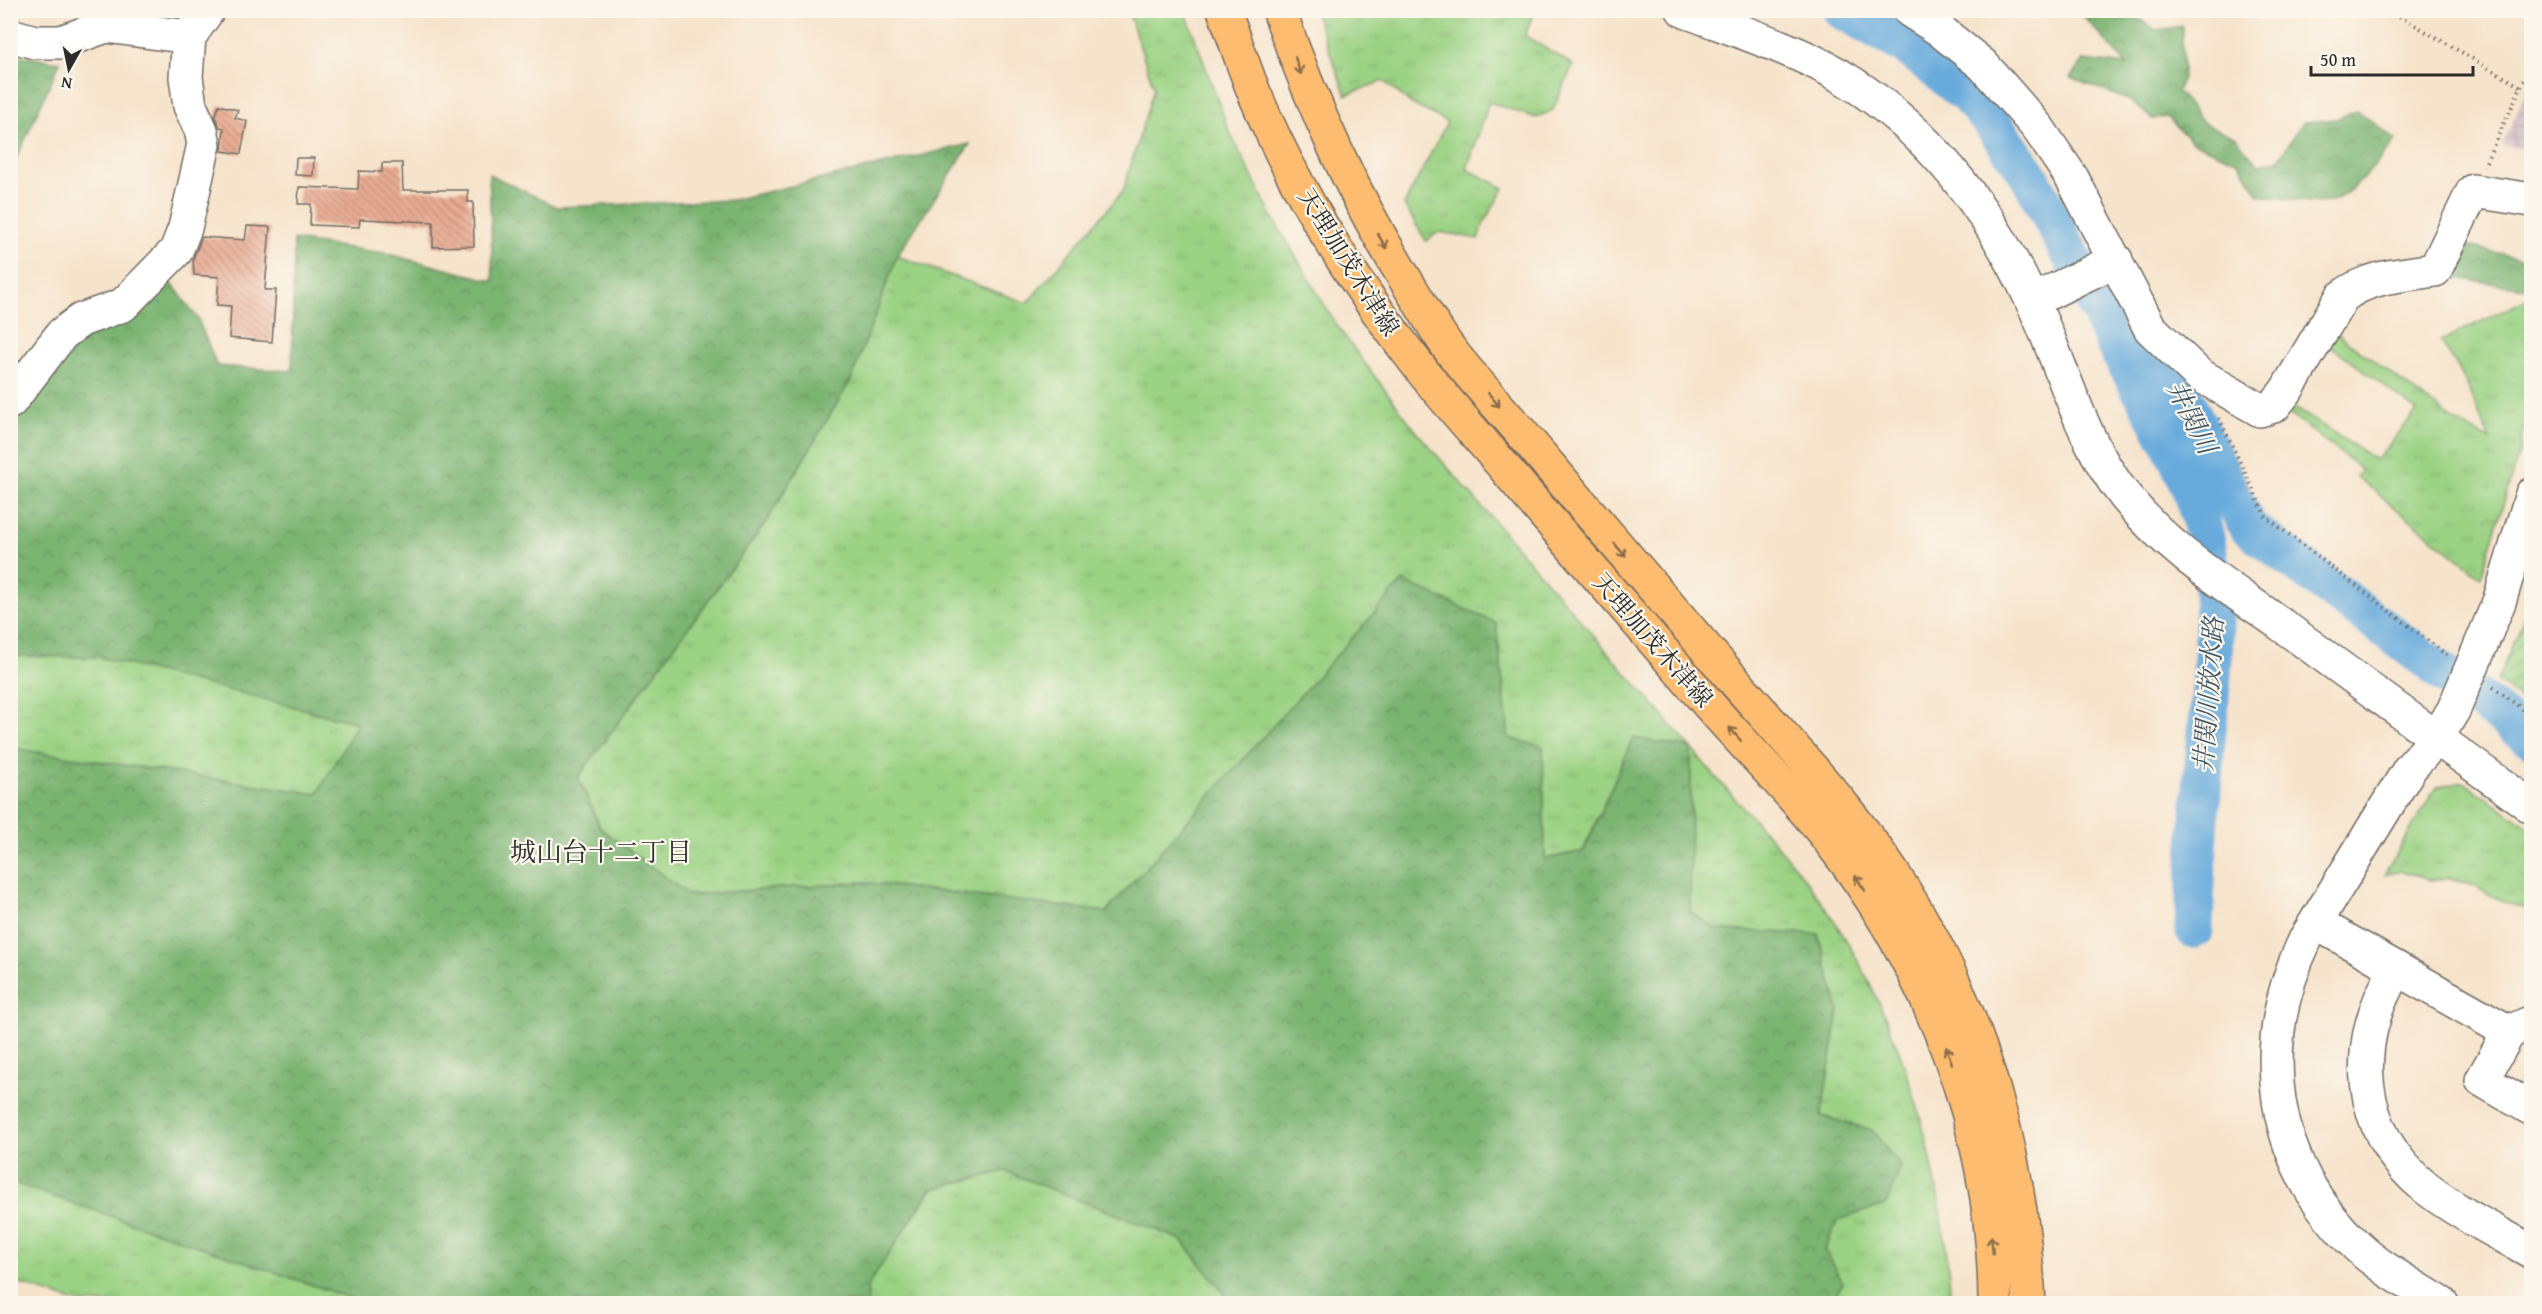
<svg xmlns="http://www.w3.org/2000/svg" width="2542" height="1314" font-family="'Gentium Book Plus','Noto Serif JP',serif">
  <style>
    .industrial { fill: url(#industrial-grid) }
    .grass { fill: url(#grass-tufts); stroke: #637e58; stroke-width: 1.5 }
    .forest { fill: url(#forest-crowns); stroke: #54704e; stroke-width: 1.5 }
    .garden { fill: url(#garden-furrows); stroke: #637e58; stroke-width: 1.5 }
    .lines { fill: none; stroke-linecap: round; stroke-linejoin: round }
    .river { stroke: #68aadc; stroke-width: 39 }
    .building { fill: url(#building-back-hatch) }
    .minor-casing { stroke: #726b63; stroke-width: 36 }
    .major-casing { stroke: #726b63; stroke-width: 36 }
    .path { stroke: #726b63; stroke-width: 4; stroke-dasharray: 1.5 4.5; stroke-linecap: butt }
    .minor { stroke: #fff; stroke-width: 33 }
    .major { stroke: #fdbc70; stroke-width: 33 }
    .oneway { stroke: #8a6c4a }
    .labels { text-anchor: middle; dominant-baseline: central; stroke-width: 4.5; stroke-linejoin: round; paint-order: stroke }
    .street-label { font-size: 24px; fill: #2b2b2b; stroke: #fbf7ec }
    .water-label { font-size: 26px; font-style: italic; fill: #405769; stroke: #fbf7ec }
    .neighbourhood-label { font-size: 26px; fill: #2b2b2b; stroke: #fbf7ec }
  </style>
  <defs>
    <pattern id="industrial-grid" width="8" height="8" patternUnits="userSpaceOnUse" patternTransform="scale(1.5)"><rect width="8" height="8" fill="#d2bec4"/><path d="M0 4h8M4 0v8" fill="none" stroke="#b4a3a9"/></pattern>
    <pattern id="grass-tufts" width="24" height="20" patternUnits="userSpaceOnUse" patternTransform="scale(1.5)"><rect width="24" height="20" fill="#9bd284"/><path d="M3 7l-1-3M5 7V3M7 7l1-3M15 17l-1-3M17 17v-4M19 17l1-3" fill="none" stroke="#86b472"/></pattern>
    <pattern id="forest-crowns" width="20" height="18" patternUnits="userSpaceOnUse" patternTransform="scale(1.5)"><rect width="20" height="18" fill="#7cb472"/><path d="M2 6a3 3 0 1 1 6 0M12 15a3 3 0 1 1 6 0" fill="none" stroke="#66935e"/></pattern>
    <pattern id="garden-furrows" width="10" height="10" patternUnits="userSpaceOnUse" patternTransform="scale(1.5)"><rect width="10" height="10" fill="#9bd284"/><path d="M-1 1l2-2M0 10L10 0M9 11l2-2" fill="none" stroke="#86b472"/></pattern>
    <pattern id="building-back-hatch" width="6" height="6" patternUnits="userSpaceOnUse" patternTransform="scale(1.5)"><rect width="6" height="6" fill="#e9ac94"/><path d="M-1 5l2 2M0 0l6 6M5-1l2 2" fill="none" stroke="#bd8c79"/></pattern>
  </defs>
  <rect width="100%" height="100%" fill="#fbf7ec"/>
  <filter id="ink" filterUnits="userSpaceOnUse"><feTurbulence type="fractalNoise" baseFrequency=".0167" numOctaves="2"/><feDisplacementMap in="SourceGraphic" scale="12" xChannelSelector="R" yChannelSelector="G"/><feConvolveMatrix kernelMatrix="1 2 1 2 8 2 1 2 1" color-interpolation-filters="sRGB"/></filter>
  <filter id="wash" filterUnits="userSpaceOnUse"><feTurbulence type="fractalNoise" baseFrequency=".008" numOctaves="4" result="noise"/><feDisplacementMap in="SourceGraphic" scale="24" xChannelSelector="R" yChannelSelector="G"/><feGaussianBlur stdDeviation="1.35" result="paint"/><feColorMatrix in="noise" values="0 0 0 0 0 0 0 0 0 0 0 0 0 0 0 0 0 1.4 0 .05"/><feComposite in="paint" operator="in"/></filter>
  <g filter="url(#wash)">
    <rect width="100%" height="100%" fill="#f6e3cb"/>
    <path class="industrial" d="M 2531,82 L 2531,150 L 2502,145 Z"/>
    <path class="grass" d="M 1128,11 L 1185,11 L 1229,131 L 1274,220 L 1337,326 L 1416,431 L 1691,748 C 1734,801 1785,848 1823,904 C 1904,1021 1942,1164 1951,1303 L 1830,1303 L 1843,1283 L 1824,1250 L 1838,1220 L 1886,1204 L 1872,1130 L 1821,1116 L 1839,1010 L 1818,934 L 1718,930 L 1690,912 L 1691,748 L 1633,738 L 1583,851 L 1545,859 L 1543,747 L 1509,738 L 1496,623 L 1403,582 L 1106,912 L 863,882 L 689,895 L 601,829 L 578,777 L 766,522 L 851,380 L 897,256 L 1027,303 L 1123,191 L 1154,88 Z
      M 1314,11 L 1534,11 L 1525,36 L 1573,65 L 1553,110 L 1536,118 L 1489,102 L 1467,169 L 1504,188 L 1484,223 L 1478,239 L 1439,232 L 1426,241 L 1404,205 L 1447,122 L 1412,104 L 1383,81 L 1346,95 Z
      M 2531,297 L 2531,371 L 2520,449 L 2481,577 L 2356,476 L 2362,470 L 2280,406 L 2284,401 L 2376,460 L 2417,411 L 2322,339 L 2328,327 L 2456,422 L 2490,440 L 2465,380 L 2441,341 Z
      M 10,656 L 99,657 L 358,723 L 318,794 L 11,748 Z
      M 2464,782 L 2531,829 L 2531,910 L 2506,903 L 2474,886 L 2449,878 L 2429,880 L 2402,871 L 2384,875 L 2436,787 Z
      M 1005,1171 L 1182,1240 L 1232,1303 L 867,1304 L 868,1284 L 932,1189 Z
      M 11,1182 L 365,1303 L 79,1303 L 11,1281 Z"/>
    <path class="forest" d="M 2079,11 L 2127,11 L 2156,30 L 2182,26 L 2183,78 L 2177,91 L 2204,123 L 2236,138 L 2258,164 L 2278,160 L 2303,122 L 2336,119 L 2357,110 L 2396,140 C 2380,159 2352,197 2328,202 C 2314,205 2275,197 2259,195 L 2239,162 L 2192,142 L 2167,117 L 2152,119 L 2131,101 L 2070,78 L 2084,60 L 2127,65 Z
      M 11,54 L 60,62 L 11,171 Z
      M 970,144 L 897,256 L 851,380 L 766,522 L 578,777 L 601,829 L 689,895 L 863,882 L 1106,912 L 1403,581 L 1496,623 L 1509,738 L 1543,747 L 1545,859 L 1584,851 L 1633,738 L 1691,748 L 1690,912 L 1718,930 L 1818,934 L 1839,1010 L 1821,1116 L 1872,1130 L 1901,1167 L 1886,1204 L 1838,1220 L 1824,1250 L 1843,1283 L 1830,1303 L 1232,1303 L 1182,1240 L 1005,1171 L 931,1189 L 869,1284 L 867,1303 L 365,1303 L 11,1182 L 10,748 L 317,794 L 358,723 L 99,657 L 11,656 L 11,413 L 63,341 L 168,278 L 198,319 L 217,366 L 292,371 L 294,240 L 384,253 L 493,281 L 489,174 L 557,207 L 732,200 Z
      M 2457,243 L 2531,261 L 2531,289 L 2441,276 Z"/>
    <path class="garden" d="M 2531,595 L 2531,707 L 2497,681 L 2518,633 Z"/>
    <g class="lines">
      <path class="river" d="M 1842,10 L 1908,47 L 1965,93 L 1989,119 L 2029,175 L 2097,306 L 2173,375 L 2247,526 L 2532,739
        M 2104,322 C 2133,383 2175,440 2196,504 C 2224,591 2213,664 2205,752 C 2200,811 2196,869 2194,929"/>
    </g>
    <g id="blocks">
      <path class="building" d="M 219,105 L 238,110 L 235,118 L 247,121 L 241,154 L 222,151 L 224,128 L 220,127 L 215,117 Z
        M 296,158 L 314,158 L 313,176 L 295,175 Z
        M 382,163 L 402,163 L 403,190 L 468,190 L 468,202 L 473,202 L 474,246 L 433,247 L 433,222 L 360,219 L 359,227 L 310,225 L 311,204 L 298,204 L 299,187 L 358,189 L 359,171 L 382,172 Z
        M 247,226 L 270,227 L 265,290 L 276,290 L 272,342 L 229,338 L 231,306 L 217,305 L 219,277 L 194,275 L 193,259 L 202,237 L 245,240 Z"/>
    </g>
  </g>
  <g filter="url(#ink)">
    <use href="#blocks" fill-opacity="0" stroke="#726b63" stroke-width="1.5"/>
    <g class="lines">
      <defs>
        <path id="minor" d="M 1683,10 C 1732,29 1795,49 1839,75 C 1928,128 1989,208 2032,301 C 2063,365 2080,440 2125,496 C 2169,551 2226,585 2283,626 C 2366,686 2448,747 2532,807
          M 1909,10 L 1937,28 L 1983,65 L 2038,128 L 2072,178 L 2150,328 L 2198,374 L 2260,410 L 2274,406 L 2286,391 L 2342,297 C 2367,276 2403,275 2435,270 L 2473,191 L 2532,200
          M 10,35 L 35,42 L 61,42 L 106,26 L 189,37
          M 2032,301 L 2116,260
          M 10,402 L 62,334 L 81,320 L 123,305 L 176,251 L 185,228 L 204,144 L 201,130 L 190,106 L 186,77 L 189,37 L 208,10
          M 2316,923 L 2509,1032
          M 2396,970 C 2350,1042 2356,1132 2426,1188 C 2458,1213 2497,1232 2532,1252
          M 2532,1022 L 2509,1032 L 2482,1080 L 2532,1109
          M 2442,1304 C 2414,1286 2383,1270 2359,1248 C 2269,1164 2254,1046 2306,938 L 2410,768 L 2436,739 L 2454,709 L 2499,602 L 2532,494"/>
        <path id="major" d="M 1224,10 C 1235,39 1244,69 1256,97 C 1296,193 1356,286 1420,368 C 1448,404 1480,438 1509,473 C 1576,552 1644,629 1711,707 C 1750,752 1793,793 1829,840 C 1932,970 1995,1136 1995,1304
          M 1279,10 C 1314,110 1354,197 1410,287 C 1423,308 1436,331 1451,351 C 1476,383 1505,413 1531,444 C 1602,528 1673,611 1746,694 C 1803,759 1863,822 1908,897 C 1984,1020 2022,1160 2029,1304"/>
      </defs>
      <use href="#minor" class="minor-casing"/>
      <use href="#major" class="major-casing"/>
      <path class="path" d="M 2389,10 L 2521,87 L 2484,166
        M 2530,10 L 2532,14
        M 2521,87 L 2532,67
        M 2219,418 L 2266,517 L 2447,655
        M 2493,687 L 2532,716"/>
      <use href="#minor" class="minor"/>
      <use href="#major" class="major"/>
    </g>
    <defs><path id="oneway-shaft" d="M-6 0H5M1.5-3L5.5 0L1.5 3" fill="none" stroke-width="1.6" stroke-linecap="round" stroke-linejoin="round" transform="scale(1.5)"/></defs>
    <g class="oneway">
      <use href="#oneway-shaft" transform="translate(1298 66) rotate(71)"/>
      <use href="#oneway-shaft" transform="translate(1382 241) rotate(59)"/>
      <use href="#oneway-shaft" transform="translate(1494 400) rotate(50)"/>
      <use href="#oneway-shaft" transform="translate(1620 550) rotate(50)"/>
      <use href="#oneway-shaft" transform="translate(1735 734) rotate(-131)"/>
      <use href="#oneway-shaft" transform="translate(1860 883) rotate(-124)"/>
      <use href="#oneway-shaft" transform="translate(1949 1055) rotate(-109)"/>
      <use href="#oneway-shaft" transform="translate(1992 1245) rotate(-95)"/>
    </g>
  </g>
  <g class="labels">
    <g class="street-label">
      <text transform="translate(1349 262) rotate(58)">天理加茂木津線</text>
      <text transform="translate(1653 640) rotate(49)">天理加茂木津線</text>
    </g>
    <g class="water-label">
      <text transform="translate(2192 417) rotate(63)">井関川</text>
      <text transform="translate(2208 695) rotate(-86)">井関川放水路</text>
    </g>
    <g class="neighbourhood-label">
      <text x="601" y="851">城山台十二丁目</text>
    </g>
  </g>
  <rect width="2542" height="1314" fill="none" stroke="#fbf7ec" stroke-width="36"/>
  <g transform="translate(69 69) rotate(189)" stroke="#fbf7ec" stroke-width="4.5" paint-order="stroke">
  <path d="M0-4.5L10 22L0 15L-10 22Z" fill="#2b2b2b"/>
  <text y="-9" font-size="16" font-weight="bold" text-anchor="middle" fill="#2b2b2b">N</text>
  </g>
  <path d="M2311 66v9h162v-9" fill="none" stroke="#2b2b2b" stroke-width="3"/>
  <text x="2320" y="66" font-size="18" fill="#2b2b2b" stroke="#fbf7ec" stroke-width="4.5" paint-order="stroke">50 m</text>
</svg>
